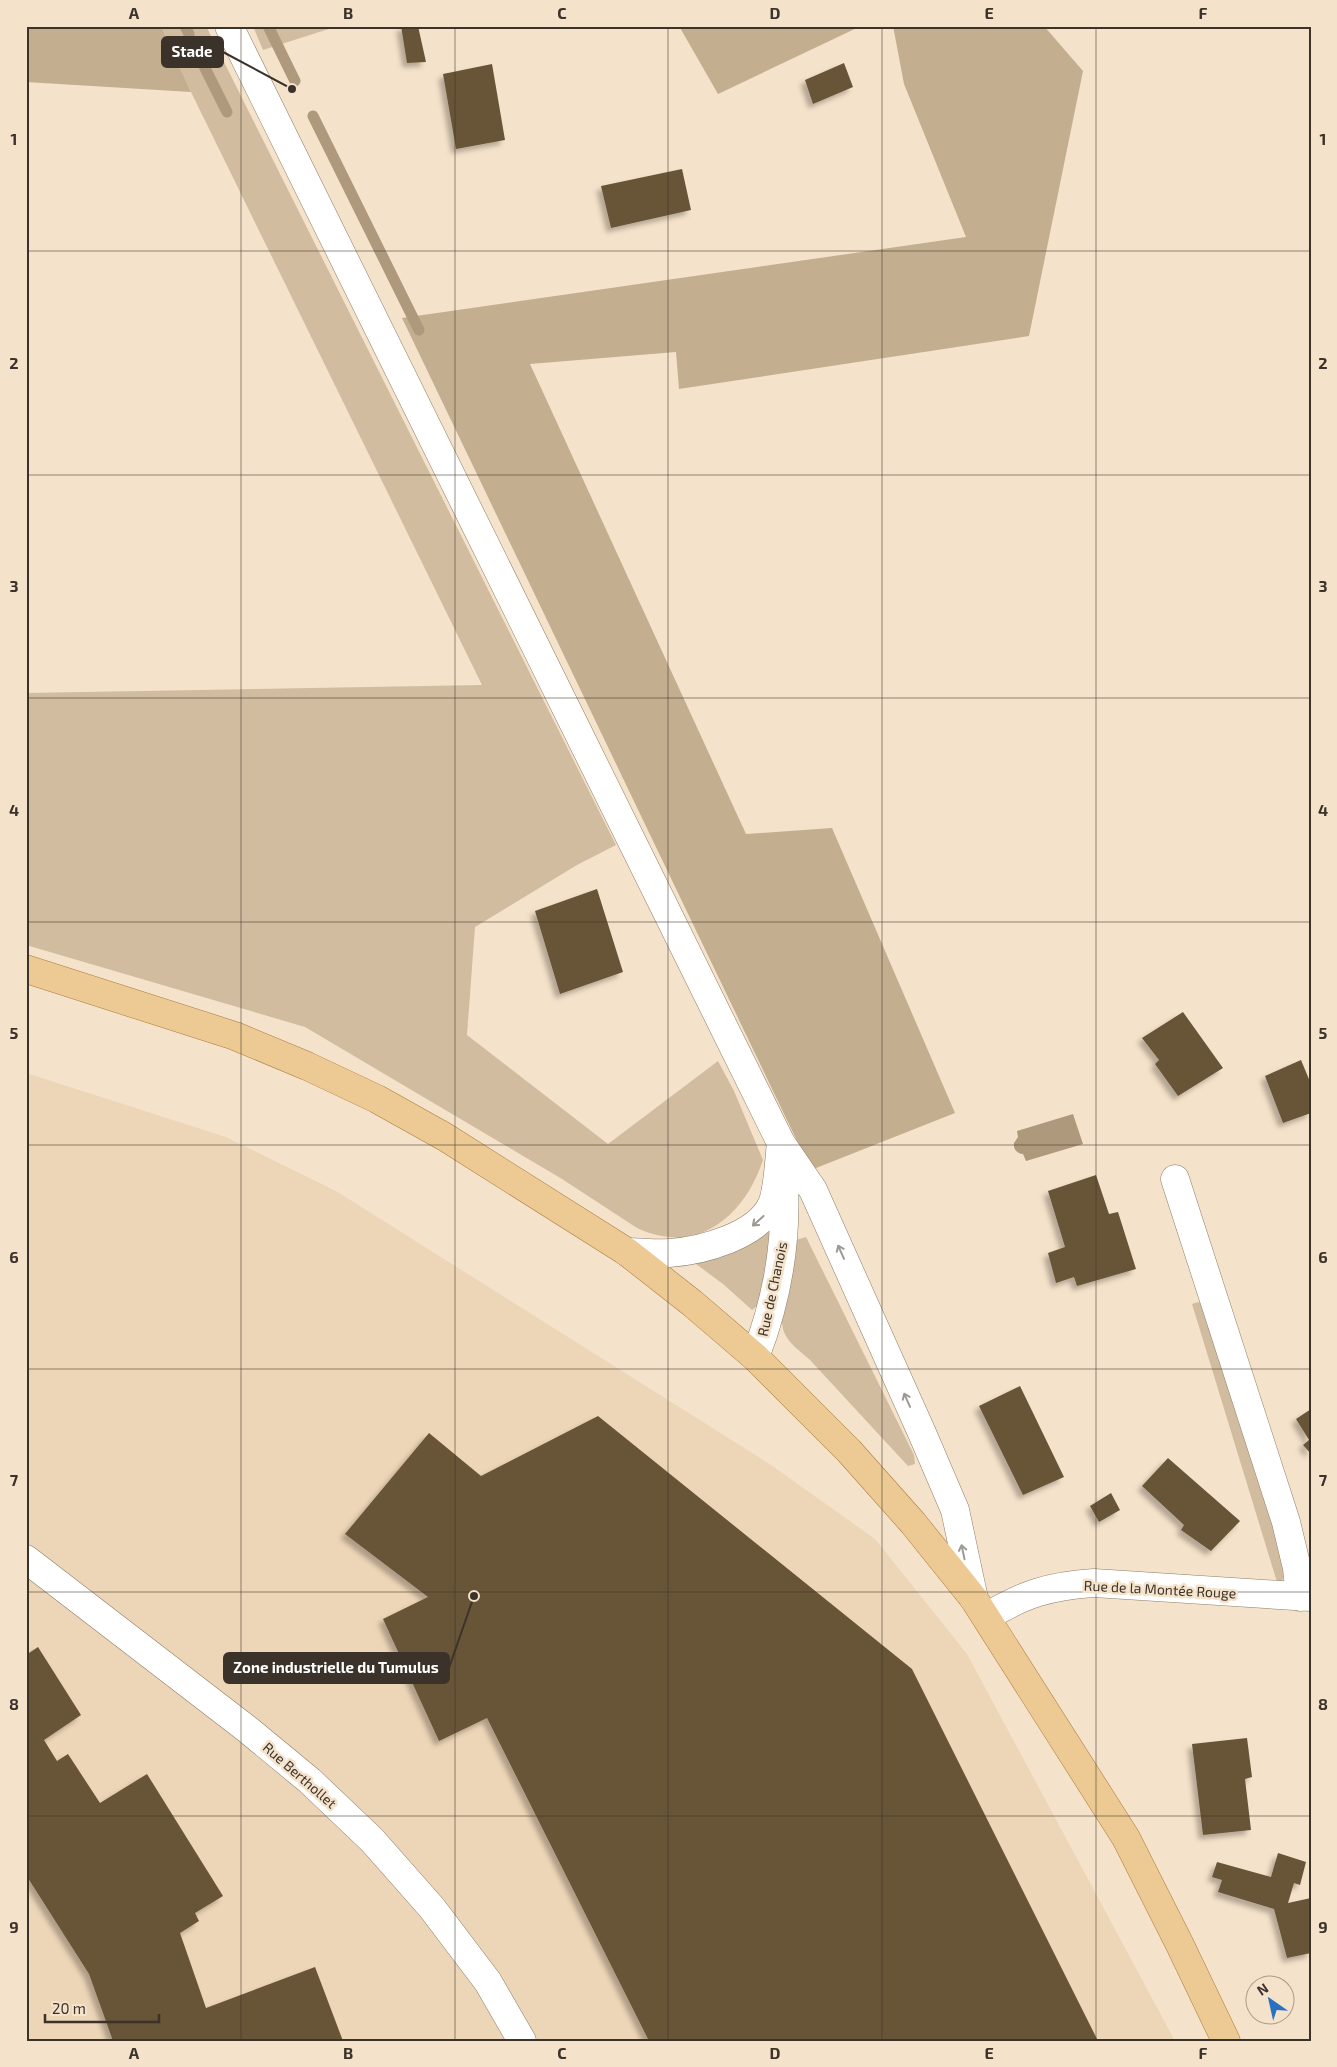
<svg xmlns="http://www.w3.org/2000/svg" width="1337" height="2067" font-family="'Exo 2',sans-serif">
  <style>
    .built { fill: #edd5b7 }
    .green { fill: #d2bca0 }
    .forest { fill: #c4ae90 }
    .water { fill: #af997d }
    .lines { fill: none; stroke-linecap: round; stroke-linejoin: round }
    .stream { stroke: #af997d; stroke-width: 11 }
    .building { fill: #685439; filter: url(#shadow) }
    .minor-casing { stroke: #8e7d67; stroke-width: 29 }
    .major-casing { stroke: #a77d3f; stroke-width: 29 }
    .minor { stroke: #fff; stroke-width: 28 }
    .major { stroke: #edc993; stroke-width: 28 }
    .oneway { stroke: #9d9994 }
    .grid { fill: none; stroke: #3b332a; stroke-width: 1; stroke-opacity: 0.55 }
    .labels { text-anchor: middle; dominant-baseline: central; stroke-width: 5; stroke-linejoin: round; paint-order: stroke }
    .street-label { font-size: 14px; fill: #3b332a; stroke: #f5e2ca }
    .leader { fill: none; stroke: #3b332a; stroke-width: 2 }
    .callout-dot { fill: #3b332a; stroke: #f5e2ca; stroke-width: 2 }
    .callout { fill: #3b332a; stroke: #3b332a; stroke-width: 2 }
    .callout-label { font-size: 15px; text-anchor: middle; font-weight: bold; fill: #fff }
    .neatline { fill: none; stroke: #3b332a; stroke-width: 2 }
    .grid-label { font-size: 16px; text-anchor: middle; font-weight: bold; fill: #3b332a }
  </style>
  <defs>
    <filter id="shadow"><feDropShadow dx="-4.5" dy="4.5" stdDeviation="2.5" flood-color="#0004"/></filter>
  </defs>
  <rect width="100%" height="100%" fill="#f5e2ca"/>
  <path class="built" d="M 26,1073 L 226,1137 L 336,1191 L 771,1465 L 875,1539 L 967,1654 L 1175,2041 L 26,2041 Z"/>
  <path class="green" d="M 161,26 L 206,26 L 616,845 L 577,865 L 475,927 L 467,1035 L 608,1144 L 718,1061 L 734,1091 L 763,1160 C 744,1217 697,1256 637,1228 L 562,1179 L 305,1027 L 26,945 L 26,693 L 482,685 L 191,92 Z
    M 253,26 L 338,26 L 263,50 Z
    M 767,1229 L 771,1229 L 771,1243 L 758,1305 L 752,1310 L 723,1284 L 696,1264 Z
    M 806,1237 L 914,1455 L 915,1464 L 908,1466 L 810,1360 C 800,1351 789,1344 784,1332 C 776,1312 793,1263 796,1240 Z
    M 1198,1302 L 1204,1304 L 1277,1525 L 1286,1573 L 1281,1582 L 1277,1582 L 1192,1304 Z"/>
  <path class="forest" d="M 26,26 L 161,26 L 191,92 L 26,82 Z
    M 679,26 L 861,26 L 718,94 Z
    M 893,26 L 1044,26 L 1083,71 L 1029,336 L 679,389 L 676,352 L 530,364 L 746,834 L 832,828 L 955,1113 L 811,1170 L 402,318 L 966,237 L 904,84 Z"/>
  <path class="water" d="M 1073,1114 L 1083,1144 L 1026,1161 L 1023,1154 C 1017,1153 1013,1150 1014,1143 L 1018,1137 L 1017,1131 Z"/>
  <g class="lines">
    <path class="stream" d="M 185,26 L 189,34
      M 268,26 L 295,81
      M 199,56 L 227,112
      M 313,116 L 419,330"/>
  </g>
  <path class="building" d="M 401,26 L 418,26 L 426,62 L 407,63 Z
    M 844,63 L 853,87 L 813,104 L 805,80 Z
    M 492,64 L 505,140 L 456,149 L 443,74 Z
    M 682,169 L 691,210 L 611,228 L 601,186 Z
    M 597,889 L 623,972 L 560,994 L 535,911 Z
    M 1183,1012 L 1223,1068 L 1178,1096 L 1155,1064 L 1159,1060 L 1142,1038 Z
    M 1301,1060 L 1311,1084 L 1311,1113 L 1283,1123 L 1265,1076 Z
    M 1096,1175 L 1109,1214 L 1118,1212 L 1136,1269 L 1077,1286 L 1074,1277 L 1056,1283 L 1048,1253 L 1065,1247 L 1048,1191 Z
    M 1020,1386 L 1064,1477 L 1023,1495 L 979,1406 Z
    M 1311,1409 L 1311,1454 L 1303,1445 L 1309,1440 L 1296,1419 Z
    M 598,1416 L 912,1669 L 1098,2041 L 649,2041 L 487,1718 L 439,1741 L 383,1619 L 428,1597 L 345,1534 L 429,1433 L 481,1476 Z
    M 1168,1458 L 1240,1521 L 1211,1551 L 1181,1530 L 1184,1525 L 1142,1486 Z
    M 1111,1493 L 1120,1510 L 1099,1522 L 1090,1506 Z
    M 38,1647 L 81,1715 L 44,1740 L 57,1761 L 68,1754 L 100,1803 L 147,1774 L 223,1896 L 195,1913 L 199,1921 L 180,1933 L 206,2008 L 315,1967 L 343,2041 L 113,2041 L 89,1974 L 26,1875 L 26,1655 Z
    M 1247,1738 L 1252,1777 L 1245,1779 L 1251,1830 L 1203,1835 L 1192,1744 Z
    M 1278,1853 L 1306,1862 L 1300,1885 L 1294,1883 L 1288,1903 L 1311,1898 L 1311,1953 L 1287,1958 L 1274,1909 L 1218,1892 L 1222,1880 L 1212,1877 L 1217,1862 L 1271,1877 Z"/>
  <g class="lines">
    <defs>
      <path id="minor" d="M 229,26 L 781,1143 L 813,1190 L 922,1433 L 955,1510 L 974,1599
        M 1175,1179 L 1286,1522 L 1297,1568 L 1300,1597
        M 627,1252 C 641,1252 655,1254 669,1253 C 701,1251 758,1236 772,1204 C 778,1190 779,1159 781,1143
        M 755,1357 C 777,1301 787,1242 784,1182
        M 26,1559 L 247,1729 L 310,1781 L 372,1840 L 432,1908 L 488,1982 L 522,2041
        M 986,1617 C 1024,1594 1049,1586 1094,1583 L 1311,1597"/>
      <path id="major" d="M 26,969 L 235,1036 L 307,1066 L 377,1099 L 445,1137 L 627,1252 L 692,1303 L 755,1357 L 849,1451 L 913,1523 L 974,1599 L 1126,1838 L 1180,1945 L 1226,2041"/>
    </defs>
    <use href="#minor" class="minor-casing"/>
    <use href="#major" class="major-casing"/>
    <use href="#minor" class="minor"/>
    <use href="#major" class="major"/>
  </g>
  <defs><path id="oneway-shaft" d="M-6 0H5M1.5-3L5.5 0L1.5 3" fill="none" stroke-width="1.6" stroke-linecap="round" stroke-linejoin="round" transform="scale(1.25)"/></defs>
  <g class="oneway">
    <use href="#oneway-shaft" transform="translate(758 1221) rotate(138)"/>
    <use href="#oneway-shaft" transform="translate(841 1252) rotate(-114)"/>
    <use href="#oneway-shaft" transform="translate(907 1400) rotate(-114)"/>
    <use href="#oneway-shaft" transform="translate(963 1552) rotate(-102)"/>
  </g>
  <path class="grid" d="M 241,26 L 241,2041M 455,26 L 455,2041M 668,26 L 668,2041M 882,26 L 882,2041M 1096,26 L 1096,2041M 26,251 L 1311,251M 26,475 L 1311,475M 26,698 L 1311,698M 26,922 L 1311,922M 26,1145 L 1311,1145M 26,1369 L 1311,1369M 26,1592 L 1311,1592M 26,1816 L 1311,1816"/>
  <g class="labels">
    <g class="street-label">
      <text transform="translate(772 1289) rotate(-78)">Rue de Chanois</text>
      <text transform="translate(1160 1589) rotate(3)">Rue de la Montée Rouge</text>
      <text transform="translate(300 1775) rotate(41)">Rue Berthollet</text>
    </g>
  </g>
  <path class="leader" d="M292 89L223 52M474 1596L449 1668"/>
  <g class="callout-dot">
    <circle cx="292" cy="89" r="5"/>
    <circle cx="474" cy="1596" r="5"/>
  </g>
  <g class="callout">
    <rect x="162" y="37" width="61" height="30" rx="5"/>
    <rect x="224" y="1653" width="225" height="30" rx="5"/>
  </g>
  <g class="callout-label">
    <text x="192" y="57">Stade</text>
    <text x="336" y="1673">Zone industrielle du Tumulus</text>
  </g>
  <rect width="1337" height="2067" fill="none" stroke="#f5e2ca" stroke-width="55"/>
  <g transform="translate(1270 2000) rotate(326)"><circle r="24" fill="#f5e2ca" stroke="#ab9c8a"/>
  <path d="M0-4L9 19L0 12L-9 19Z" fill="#2a71c1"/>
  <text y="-8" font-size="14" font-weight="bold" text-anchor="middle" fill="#3b332a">N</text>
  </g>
  <path d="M45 2014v8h114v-8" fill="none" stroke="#3b332a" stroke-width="2.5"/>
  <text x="52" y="2014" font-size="15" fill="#3b332a" stroke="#f5e2ca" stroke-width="4" paint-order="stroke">20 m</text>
  <rect x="28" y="28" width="1282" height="2012" class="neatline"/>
  <g class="grid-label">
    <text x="134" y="19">A</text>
    <text x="348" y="19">B</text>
    <text x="562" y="19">C</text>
    <text x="775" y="19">D</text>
    <text x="989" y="19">E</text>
    <text x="1203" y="19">F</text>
    <text x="14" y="145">1</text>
    <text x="1323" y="145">1</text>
    <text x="14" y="369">2</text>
    <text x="1323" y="369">2</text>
    <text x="14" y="592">3</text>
    <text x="1323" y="592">3</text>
    <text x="14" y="816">4</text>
    <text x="1323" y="816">4</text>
    <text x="14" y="1039">5</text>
    <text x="1323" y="1039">5</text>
    <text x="14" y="1263">6</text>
    <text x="1323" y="1263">6</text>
    <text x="14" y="1486">7</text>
    <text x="1323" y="1486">7</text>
    <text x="14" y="1710">8</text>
    <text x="1323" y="1710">8</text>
    <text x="14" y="1933">9</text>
    <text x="1323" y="1933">9</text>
    <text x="134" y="2059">A</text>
    <text x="348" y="2059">B</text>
    <text x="562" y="2059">C</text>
    <text x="775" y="2059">D</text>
    <text x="989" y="2059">E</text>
    <text x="1203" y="2059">F</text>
  </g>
</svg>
